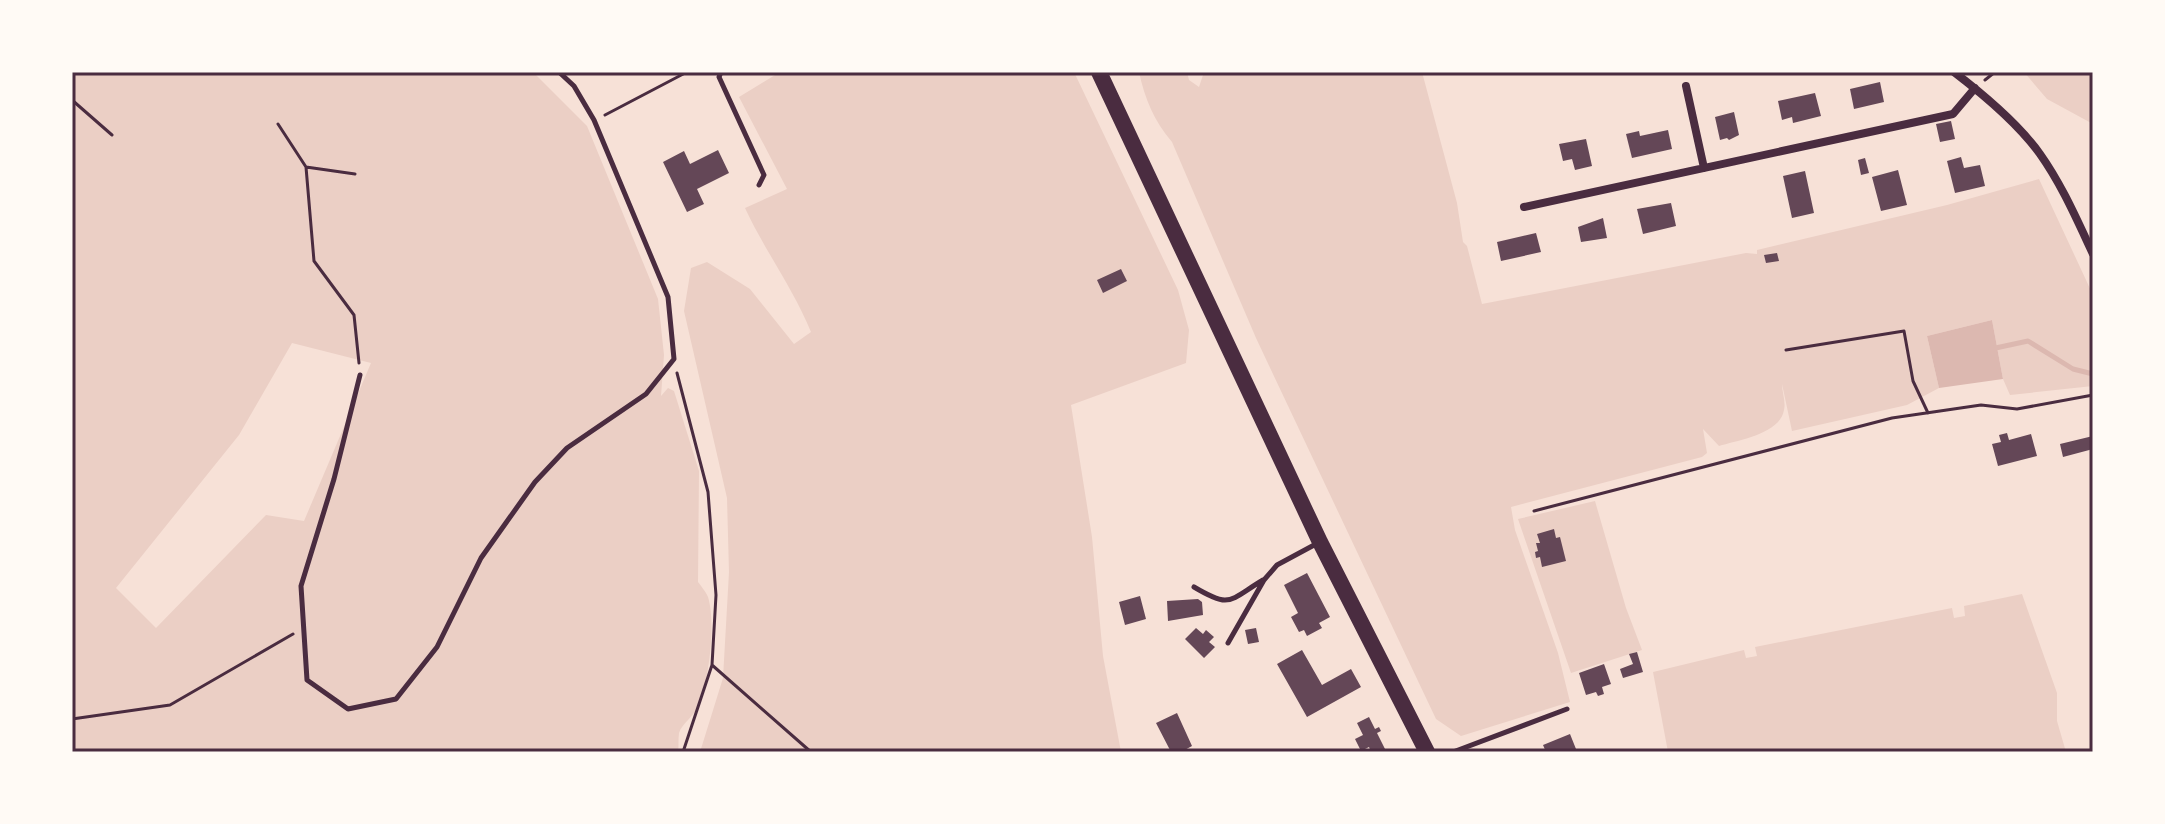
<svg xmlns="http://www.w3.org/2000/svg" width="2165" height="824" font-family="Montserrat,sans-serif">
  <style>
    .green { fill: #ebcfc5; fill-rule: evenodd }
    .water { fill: #dcb8b0 }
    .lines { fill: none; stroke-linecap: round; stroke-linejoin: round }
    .stream { stroke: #dcb8b0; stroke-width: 5 }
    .building { fill: #644757 }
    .path { stroke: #4a2c40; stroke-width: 3 }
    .service { stroke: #4a2c40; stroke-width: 5 }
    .minor { stroke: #4a2c40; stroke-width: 8 }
    .primary { stroke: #4a2c40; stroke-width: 16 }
    .neatline { fill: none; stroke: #4a2c40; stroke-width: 3 }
  </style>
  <rect width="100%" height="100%" fill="#f7e1d7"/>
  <path class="green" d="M 72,72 L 533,72 L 587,126 L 658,299 L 664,355 L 661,396 L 668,388 L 674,391 L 699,471 L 698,582 C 701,586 706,592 708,597 C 716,623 709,677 700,703 C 695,716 682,723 679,733 C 678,739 679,746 678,752 L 72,752 ZM 292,343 L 371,363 L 304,521 L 266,515 L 156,628 L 116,588 L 239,435 Z
    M 780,72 L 1074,72 L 1178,290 L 1189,330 L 1186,363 L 1071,405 L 1092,537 L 1103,656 L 1121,752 L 700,752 L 723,678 L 729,572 L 727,498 L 684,311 L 691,268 L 707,262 L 750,289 L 794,344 L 811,332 C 793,288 765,251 745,208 L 787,189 L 739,97 Z
    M 1139,72 L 1187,72 L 1189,80 L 1199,87 L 1204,72 L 1422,72 L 1457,203 L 1463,242 L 1467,246 L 1482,304 L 1746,253 L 1757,254 L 1757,250 L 1947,205 L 2039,179 L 2093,295 L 2093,386 L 2010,395 L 2003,379 L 1992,320 L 1927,336 L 1939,388 L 1907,405 L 1792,431 L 1782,384 C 1782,392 1786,402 1784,410 C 1780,434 1738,440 1719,446 L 1703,429 L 1707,453 L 1702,457 L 1511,507 L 1515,530 L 1558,653 L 1570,702 L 1461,736 L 1436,719 L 1418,681 L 1256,338 L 1172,142 C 1154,121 1145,99 1139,72 Z
    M 2024,72 L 2093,72 L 2093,124 L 2047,99 Z
    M 1595,501 L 1626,608 L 1642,650 L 1571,673 L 1518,519 Z
    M 2022,594 L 2057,693 L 2057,721 L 2066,752 L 1668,752 L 1653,672 L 1744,650 L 1746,658 L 1757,656 L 1755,647 L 1952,608 L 1954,618 L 1965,616 L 1964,606 Z"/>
  <path class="water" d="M 1992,320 L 2003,379 L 1939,388 L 1927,336 Z"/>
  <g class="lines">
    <path class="stream" d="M 1991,349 L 2028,341 L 2073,369 L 2093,374"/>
  </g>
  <path class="building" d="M 1880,82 L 1884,102 L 1854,109 L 1850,89 Z
    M 1815,93 L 1821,116 L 1793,123 L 1792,117 L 1782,120 L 1778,101 Z
    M 1734,112 L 1739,135 L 1729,140 L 1727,138 L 1720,140 L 1715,117 Z
    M 1951,121 L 1955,139 L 1940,142 L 1936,124 Z
    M 1668,130 L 1672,149 L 1632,158 L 1626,134 L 1639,131 L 1640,136 Z
    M 1586,139 L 1592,166 L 1575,170 L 1572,159 L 1563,161 L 1559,144 Z
    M 718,150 L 729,173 L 697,189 L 704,204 L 687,212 L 663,162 L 684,151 L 690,164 Z
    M 1961,157 L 1964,168 L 1980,165 L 1985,186 L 1955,193 L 1947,161 Z
    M 1865,158 L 1869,173 L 1861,175 L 1858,160 Z
    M 1898,170 L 1907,205 L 1881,211 L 1872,177 Z
    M 1805,171 L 1814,213 L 1792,218 L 1783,176 Z
    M 1671,203 L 1676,226 L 1643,234 L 1637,209 Z
    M 1603,218 L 1607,238 L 1581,242 L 1578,227 Z
    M 1536,233 L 1541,252 L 1501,261 L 1497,242 Z
    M 1777,253 L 1779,261 L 1766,263 L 1764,255 Z
    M 1121,269 L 1127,281 L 1103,293 L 1097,280 Z
    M 2007,433 L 2009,440 L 2031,434 L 2037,456 L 1998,466 L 1992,444 L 2001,442 L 1999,435 Z
    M 2093,436 L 2093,449 L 2063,457 L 2060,444 Z
    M 1554,529 L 1556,538 L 1560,537 L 1566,561 L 1542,567 L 1540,557 L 1536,558 L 1535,552 L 1538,551 L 1536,543 L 1540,543 L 1537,534 Z
    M 1307,573 L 1330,617 L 1319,623 L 1322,628 L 1307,636 L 1304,630 L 1299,632 L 1291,617 L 1298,613 L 1284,585 Z
    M 1140,596 L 1146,619 L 1125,625 L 1119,602 Z
    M 1198,599 L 1202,602 L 1203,615 L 1168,621 L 1167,601 Z
    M 1196,628 L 1203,634 L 1206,630 L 1214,637 L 1209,642 L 1215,647 L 1204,658 L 1185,639 Z
    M 1256,628 L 1259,642 L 1248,644 L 1245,630 Z
    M 1302,650 L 1322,685 L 1351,669 L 1361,687 L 1307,717 L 1277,664 Z
    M 1637,652 L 1643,672 L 1623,678 L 1620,669 L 1633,664 L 1629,654 Z
    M 1604,664 L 1611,684 L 1602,687 L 1604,694 L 1598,696 L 1596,692 L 1586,695 L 1579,673 Z
    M 1177,713 L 1192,746 L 1181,752 L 1171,752 L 1156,723 Z
    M 1369,717 L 1375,729 L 1379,727 L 1381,731 L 1377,733 L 1386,751 L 1383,752 L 1371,752 L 1369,747 L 1361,751 L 1355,739 L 1363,735 L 1357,723 Z
    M 1570,734 L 1576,749 L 1571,752 L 1546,752 L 1543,745 Z"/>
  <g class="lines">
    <path class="path" d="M 1985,80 L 1995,72
      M 72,100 L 112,135
      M 605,115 L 687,72
      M 278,124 L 306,167 L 314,261 L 354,315 L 359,363
      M 306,167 L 355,174
      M 1786,350 L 1904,331 L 1913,381 L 1928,413
      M 677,373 L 708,492 L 716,595 L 712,665 L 683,752
      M 1534,511 L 1892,418 L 1981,405 L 2017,409 L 2093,395
      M 712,665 L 811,752
      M 72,719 L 170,705 L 293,634"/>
    <path class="service" d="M 721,72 L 719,77 L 764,175 L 759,185
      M 360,375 L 334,479 L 301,586 L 307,680 L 348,709 L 396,699 L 437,647 L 481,558 L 535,482 L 567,448 L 646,394 L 674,359 L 668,297 L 594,120 L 574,86 L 559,72
      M 1194,587 C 1231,609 1228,601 1263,580
      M 1228,643 L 1264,580 L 1277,565 L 1316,544
      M 1453,752 L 1567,709"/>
    <path class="minor" d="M 1954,72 C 1984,95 2018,123 2040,154 C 2062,185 2077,220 2093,254
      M 1686,86 L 1704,168
      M 1524,207 L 1953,114 L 1975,88"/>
    <path class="primary" d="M 1099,72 L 1320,542 L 1427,752"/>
  </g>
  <rect width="2165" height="824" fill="none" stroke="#fffaf5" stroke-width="148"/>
  <rect x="74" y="74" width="2017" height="676" class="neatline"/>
</svg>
